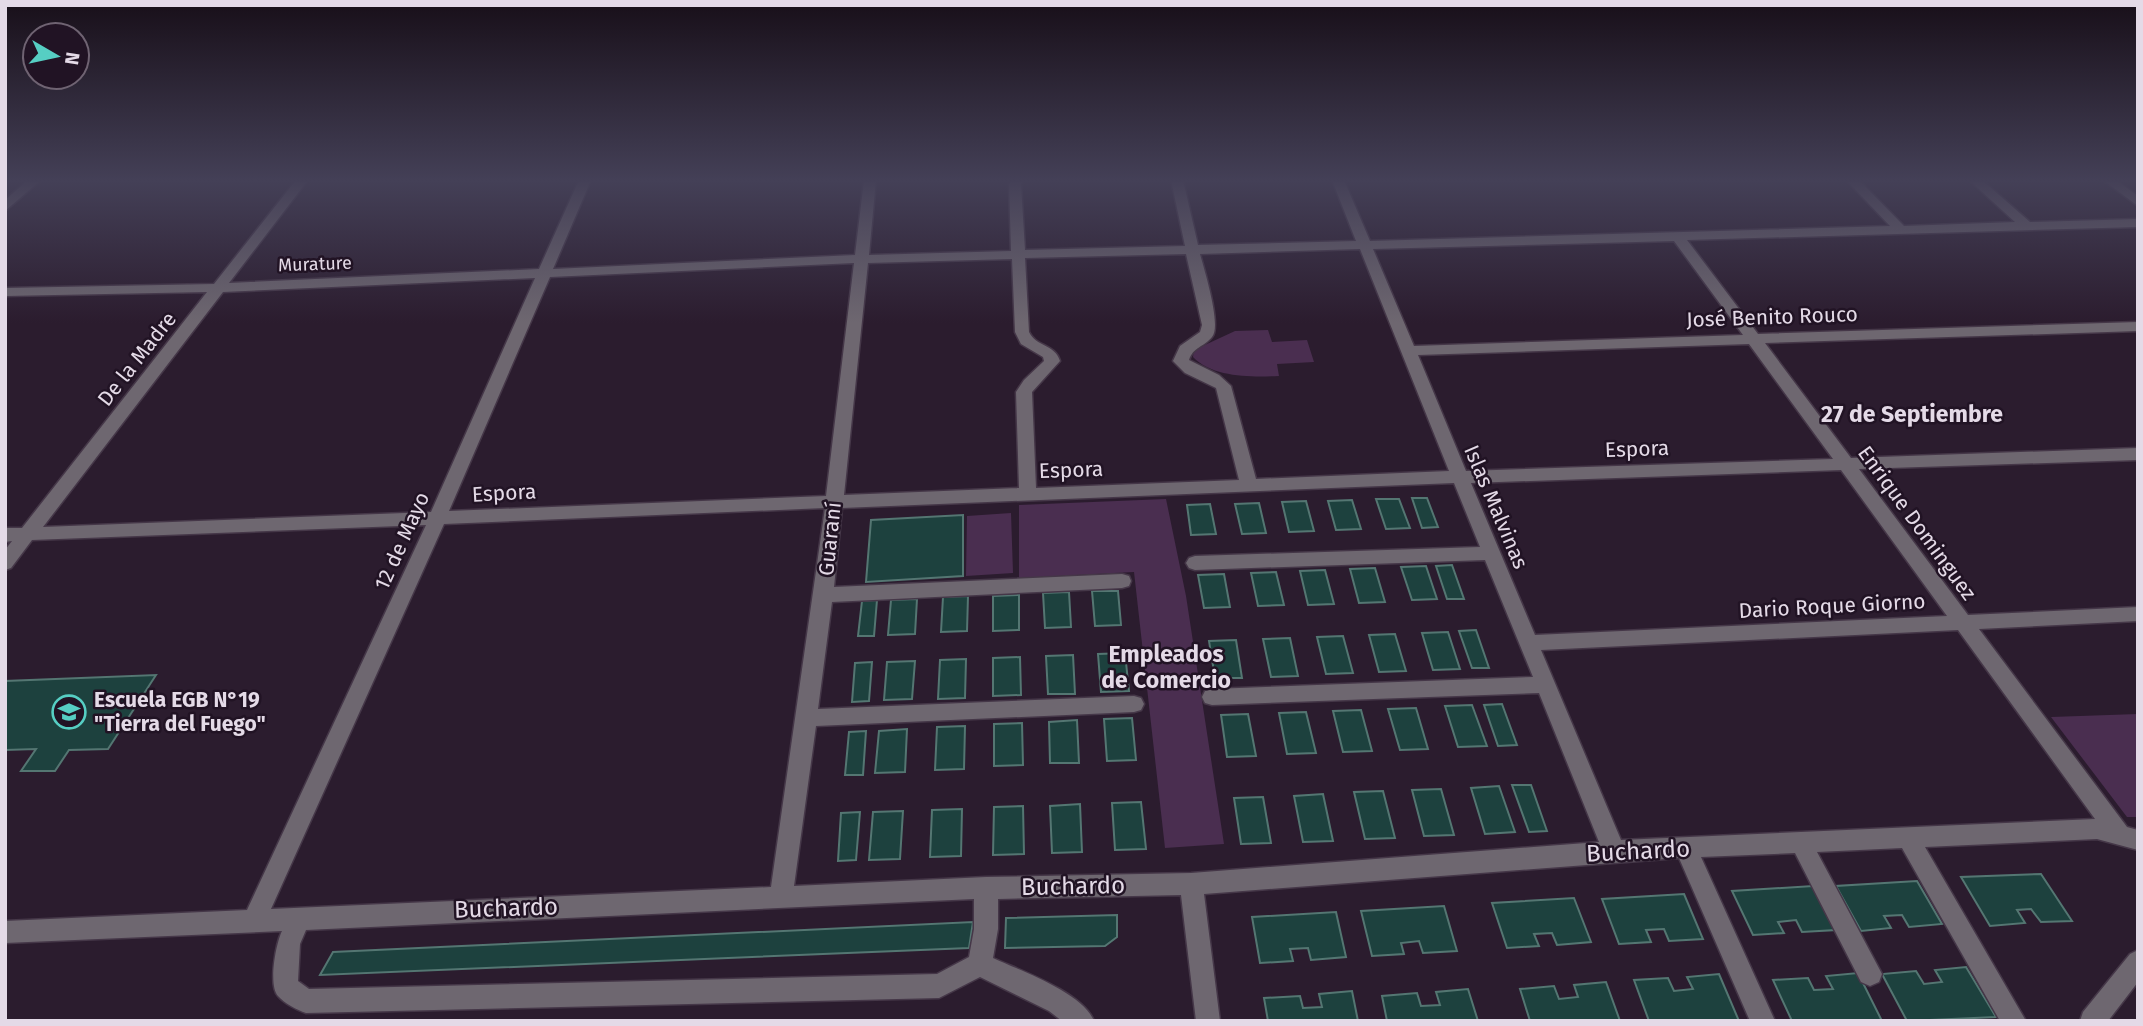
<svg xmlns="http://www.w3.org/2000/svg" width="2143" height="1026" font-family="'Fira Sans',sans-serif">
  <style>
    .green { fill: #4a2e50 }
    .building { fill: #1d413e; stroke: #547672; stroke-width: 2 }
    .lines { fill: none; stroke-linecap: round; stroke-linejoin: round }
    .minor-casing { stroke: #453748; stroke-width: 3 }
    .minor { fill: #6e6770; fill-rule: evenodd }
    .labels { text-anchor: middle; dominant-baseline: central; stroke-width: 5; stroke-linejoin: round; paint-order: stroke }
    .far-street-label { font-size: 18px; fill: #e4dae7; stroke: #211324 }
    .street-label { font-size: 21px; fill: #e4dae7; stroke: #211324 }
    .poi-label { font-size: 21px; font-weight: bold; fill: #e4dae7; stroke: #211324; text-anchor: start }
    .neighbourhood-label { font-size: 23px; font-weight: bold; fill: #e4dae7; stroke: #211324 }
    .near-street-label { font-size: 24px; fill: #e4dae7; stroke: #211324 }
  </style>
  <rect width="100%" height="100%" fill="#2b1c2e"/>
  <path class="green" d="M 1268,330 L 1272,342 L 1307,340 L 1314,362 L 1277,364 L 1279,376 C 1252,377 1213,378 1193,357 L 1194,350 L 1235,331 Z
    M 1166,499 L 1186,596 L 1224,844 L 1165,848 L 1134,572 L 1019,578 L 1019,505 Z
    M 1011,513 L 1013,573 L 966,576 L 967,516 Z
    M 2138,714 L 2138,817 L 2127,817 L 2051,717 Z"/>
  <path class="building" d="M 1412,498 L 1427,498 L 1438,527 L 1422,528 Z
    M 1376,499 L 1399,499 L 1410,528 L 1386,529 Z
    M 1352,500 L 1361,529 L 1336,530 L 1328,501 Z
    M 1306,501 L 1314,531 L 1289,532 L 1282,502 Z
    M 1259,503 L 1266,533 L 1242,534 L 1235,504 Z
    M 1210,504 L 1216,534 L 1191,535 L 1187,505 Z
    M 963,515 L 963,576 L 866,582 L 871,520 Z
    M 1452,565 L 1464,599 L 1447,599 L 1436,566 Z
    M 1426,566 L 1437,599 L 1412,600 L 1401,567 Z
    M 1375,568 L 1385,602 L 1359,603 L 1350,569 Z
    M 1325,570 L 1334,604 L 1308,605 L 1300,571 Z
    M 1276,572 L 1284,605 L 1258,606 L 1251,573 Z
    M 1224,574 L 1230,607 L 1204,608 L 1198,575 Z
    M 1092,591 L 1118,591 L 1121,625 L 1095,626 Z
    M 1069,592 L 1071,627 L 1045,628 L 1043,593 Z
    M 1019,595 L 1019,630 L 993,631 L 993,596 Z
    M 968,596 L 967,631 L 941,632 L 943,597 Z
    M 917,599 L 915,634 L 888,635 L 891,600 Z
    M 877,600 L 874,636 L 858,636 L 862,601 Z
    M 1476,630 L 1489,668 L 1472,668 L 1459,631 Z
    M 1448,632 L 1460,669 L 1433,670 L 1422,633 Z
    M 1395,634 L 1406,671 L 1379,672 L 1369,635 Z
    M 1343,636 L 1353,673 L 1326,674 L 1317,637 Z
    M 1290,638 L 1298,676 L 1271,677 L 1263,639 Z
    M 1236,640 L 1242,678 L 1215,678 L 1209,641 Z
    M 1125,653 L 1129,691 L 1101,692 L 1098,654 Z
    M 1073,655 L 1075,694 L 1048,694 L 1046,656 Z
    M 1020,657 L 1021,695 L 993,696 L 993,658 Z
    M 966,659 L 965,698 L 938,699 L 940,660 Z
    M 915,661 L 912,699 L 884,700 L 887,662 Z
    M 872,662 L 869,701 L 852,702 L 855,663 Z
    M 156,675 L 108,749 L 69,750 L 55,771 L 21,771 L 36,749 L 5,750 L 5,681 Z
    M 1502,704 L 1517,745 L 1498,746 L 1484,705 Z
    M 1472,705 L 1487,746 L 1458,747 L 1445,706 Z
    M 1416,708 L 1428,749 L 1400,750 L 1388,709 Z
    M 1361,710 L 1372,751 L 1343,752 L 1333,711 Z
    M 1306,712 L 1316,753 L 1287,754 L 1279,713 Z
    M 1248,714 L 1256,756 L 1227,757 L 1221,715 Z
    M 1132,718 L 1136,760 L 1107,761 L 1104,719 Z
    M 1077,720 L 1079,763 L 1050,763 L 1049,722 Z
    M 1022,723 L 1023,765 L 994,766 L 994,724 Z
    M 965,726 L 964,769 L 935,770 L 937,727 Z
    M 907,729 L 905,772 L 875,773 L 879,731 Z
    M 866,731 L 863,775 L 845,775 L 849,732 Z
    M 1512,785 L 1531,785 L 1547,831 L 1529,832 Z
    M 1499,786 L 1515,832 L 1485,834 L 1471,788 Z
    M 1441,789 L 1454,835 L 1424,836 L 1412,790 Z
    M 1383,791 L 1395,838 L 1365,839 L 1354,792 Z
    M 1323,794 L 1333,841 L 1303,842 L 1294,796 Z
    M 1263,797 L 1271,843 L 1241,844 L 1234,798 Z
    M 1141,802 L 1146,849 L 1115,850 L 1112,803 Z
    M 1080,804 L 1082,852 L 1052,853 L 1050,806 Z
    M 1023,806 L 1024,854 L 993,855 L 994,807 Z
    M 962,809 L 961,856 L 930,857 L 932,810 Z
    M 903,811 L 900,859 L 869,860 L 873,812 Z
    M 860,812 L 856,860 L 838,861 L 841,813 Z
    M 2041,874 L 2072,921 L 2041,922 L 2031,909 L 2017,910 L 2025,923 L 1990,926 L 1961,877 Z
    M 1917,881 L 1942,924 L 1909,927 L 1902,915 L 1884,916 L 1891,928 L 1861,931 L 1836,886 Z
    M 1813,886 L 1836,930 L 1802,932 L 1796,920 L 1778,922 L 1784,933 L 1753,935 L 1732,891 Z
    M 1684,894 L 1703,939 L 1669,941 L 1664,929 L 1646,930 L 1651,942 L 1619,944 L 1602,899 Z
    M 1574,898 L 1591,942 L 1557,945 L 1552,933 L 1534,934 L 1539,946 L 1507,948 L 1492,903 Z
    M 1444,906 L 1457,951 L 1423,953 L 1419,941 L 1401,943 L 1404,954 L 1372,956 L 1361,911 Z
    M 1336,912 L 1346,957 L 1311,960 L 1308,948 L 1290,949 L 1293,961 L 1260,963 L 1252,917 Z
    M 1117,915 L 1117,937 L 1105,946 L 1005,948 L 1006,918 Z
    M 973,922 L 969,948 L 320,975 L 333,952 Z
    M 1966,967 L 1996,1017 L 1907,1021 L 1882,974 L 1916,971 L 1924,984 L 1942,982 L 1935,970 Z
    M 1858,973 L 1882,1021 L 1792,1021 L 1773,980 L 1808,978 L 1814,990 L 1833,989 L 1826,976 Z
    M 1719,974 L 1739,1021 L 1649,1021 L 1634,980 L 1668,978 L 1674,991 L 1693,989 L 1687,977 Z
    M 1606,982 L 1620,1021 L 1530,1021 L 1520,989 L 1554,986 L 1559,999 L 1578,997 L 1574,985 Z
    M 1468,989 L 1478,1021 L 1387,1021 L 1382,996 L 1417,993 L 1421,1006 L 1440,1005 L 1436,992 Z
    M 1352,991 L 1358,1021 L 1268,1021 L 1264,998 L 1300,996 L 1303,1008 L 1322,1007 L 1319,994 Z"/>
  <g class="lines">
    <defs>
      <path id="minor" d="M 28,180 L 41,180 L 5,211 L 5,200 Z
        M 296,180 L 308,180 L 229,283 L 539,269 L 579,180 L 591,180 L 553,269 L 855,255 L 864,180 L 876,180 L 869,255 L 1011,251 L 1009,184 L 1012,180 L 1024,180 L 1021,184 L 1025,250 L 1185,246 L 1171,180 L 1183,180 L 1198,245 L 1356,241 L 1332,180 L 1344,180 L 1370,241 L 1890,226 L 1846,180 L 1859,180 L 1904,226 L 2015,222 L 1969,180 L 1982,180 L 2030,222 L 2138,219 L 2138,227 L 1687,240 L 1758,334 L 2138,322 L 2138,331 L 1765,343 L 1851,458 L 2138,448 L 2138,460 L 1859,469 L 1968,615 L 2138,607 L 2138,621 L 1979,629 L 2127,827 L 2138,830 L 2138,850 L 2097,839 L 1925,847 L 2026,1021 L 2000,1021 L 1902,848 L 1817,852 L 1882,974 L 1879,982 L 1870,986 L 1861,982 L 1795,853 L 1701,857 L 1775,1021 L 1750,1021 L 1679,858 L 1204,894 L 1220,1021 L 1196,1021 L 1181,895 L 998,899 L 998,929 L 993,958 C 1021,971 1082,992 1094,1021 L 1062,1021 L 1049,1011 L 980,977 L 939,998 L 306,1013 C 297,1010 284,1003 278,996 C 268,985 276,943 282,931 L 5,943 L 5,921 L 247,910 L 426,525 L 32,540 L 11,568 L 5,570 L 5,550 L 12,541 L 5,542 L 5,528 L 22,528 L 207,292 L 5,296 L 5,288 L 214,284 ZM 1674,241 L 1743,335 L 1414,346 L 1373,249 ZM 1360,249 L 1449,471 L 1256,479 L 1231,386 L 1219,375 L 1189,360 C 1193,347 1204,347 1212,337 C 1222,326 1204,269 1200,254 ZM 1186,254 L 1202,325 L 1200,332 L 1180,346 L 1173,361 L 1185,373 L 1216,388 L 1239,480 L 1036,488 L 1032,392 L 1060,361 C 1055,344 1036,347 1029,332 L 1025,258 ZM 1012,259 L 1015,332 L 1021,344 L 1043,357 L 1044,361 L 1024,380 L 1016,392 L 1019,488 L 844,495 L 868,263 ZM 854,263 L 826,496 L 449,511 L 550,277 ZM 535,278 L 431,512 L 43,527 L 223,292 ZM 1749,344 L 1833,459 L 1466,471 L 1418,355 ZM 1841,470 L 1947,616 L 1535,635 L 1471,483 ZM 1454,483 L 1480,547 L 1195,556 L 1189,558 L 1186,563 L 1189,568 L 1195,570 L 1485,560 L 1533,677 L 1212,689 L 1205,691 L 1202,697 L 1205,703 L 1212,705 L 1539,693 L 1599,842 L 1191,873 L 986,877 L 794,886 L 816,726 L 1134,712 L 1141,710 L 1144,704 L 1141,698 L 1134,696 L 818,709 L 832,602 L 1122,588 L 1129,586 L 1131,581 L 1129,576 L 1122,574 L 834,587 L 842,508 ZM 825,508 L 771,887 L 271,909 L 444,524 ZM 1958,630 L 2095,819 L 1621,840 L 1541,650 ZM 974,899 L 974,929 L 969,957 L 937,974 L 309,989 L 298,981 L 300,944 L 306,930 Z
        M 2103,180 L 2116,180 L 2138,196 L 2138,206 Z
        M 2138,950 L 2138,982 L 2108,1021 L 2080,1021 L 2083,1012 L 2130,954 Z"/>
    </defs>
    <use href="#minor" class="minor-casing"/>
    <use href="#minor" class="minor"/>
  </g>
  <linearGradient id="sky" x2="0" y2="1"><stop stop-color="#180f19"/><stop offset="0.56" stop-color="#444057"/><stop offset="1" stop-color="#444057" stop-opacity="0"/></linearGradient>
  <rect width="2143" height="323" fill="url(#sky)"/>
  <defs>
    <symbol id="school-ring" viewBox="-11 -11 22 22"><circle r="9.5" fill="#211324" stroke="#56cec3" stroke-width="1.5"/><path d="M0-5L7-2L0 1L-7-2ZM-4 1L0 2.5L4 1V4Q0 6-4 4Z" fill="#56cec3"/></symbol>
  </defs>
  <g fill-rule="evenodd">
    <use href="#school-ring" x="50" y="693" width="38" height="38"/>
  </g>
  <g class="labels">
    <g class="far-street-label">
      <text transform="translate(315 264) rotate(-2)">Murature</text>
    </g>
    <g class="street-label">
      <text transform="translate(1772 317) rotate(-2)">José Benito Rouco</text>
      <text transform="translate(137 359) rotate(-52)">De la Madre</text>
      <text transform="translate(1637 449) rotate(-2)">Espora</text>
      <text transform="translate(1071 470) rotate(-2)">Espora</text>
      <text transform="translate(504 493) rotate(-3)">Espora</text>
      <text transform="translate(1496 507) rotate(67)">Islas Malvinas</text>
      <text transform="translate(1917 523) rotate(54)">Enrique Dominguez</text>
      <text transform="translate(830 539) rotate(-84)">Guaraní</text>
      <text transform="translate(402 541) rotate(-66)">12 de Mayo</text>
      <text transform="translate(1832 606) rotate(-3)">Dario Roque Giorno</text>
    </g>
    <g class="poi-label">
      <text x="94" y="700">Escuela EGB N°19<tspan x="94" dy="24">"Tierra del Fuego"</tspan></text>
    </g>
    <g class="neighbourhood-label">
      <text x="1912" y="414">27 de Septiembre</text>
      <text x="1166" y="654">Empleados<tspan x="1166" dy="26">de Comercio</tspan></text>
    </g>
    <g class="near-street-label">
      <text transform="translate(1638 851) rotate(-3)">Buchardo</text>
      <text transform="translate(1073 886) rotate(-1)">Buchardo</text>
      <text transform="translate(506 908) rotate(-2)">Buchardo</text>
    </g>
  </g>
  <rect width="2143" height="1026" fill="none" stroke="#e4dae7" stroke-width="14"/>
  <g transform="translate(56 56) rotate(99)"><circle r="33" fill="#211324" stroke="#6f6372" stroke-width="2"/>
  <path d="M0-5L12 26L0 18L-12 26Z" fill="#56cec3"/>
  <text y="-10" font-size="19" font-weight="bold" text-anchor="middle" fill="#e4dae7">N</text>
  </g>
</svg>
